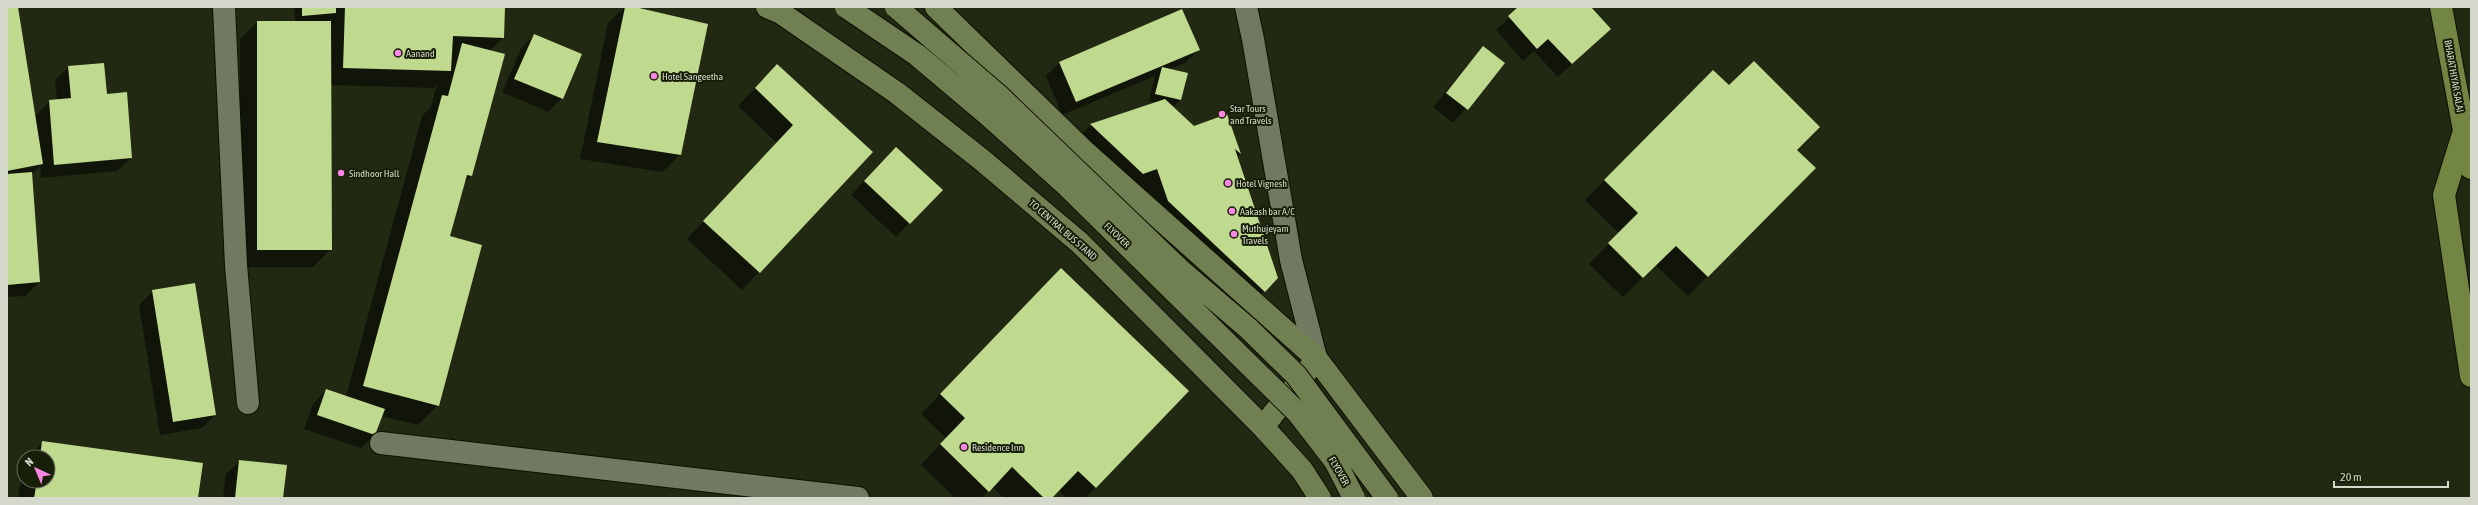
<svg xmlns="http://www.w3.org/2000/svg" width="2478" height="505" font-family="'Asap Condensed',sans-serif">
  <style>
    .shadow { fill: #0007 }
    .building { fill: #bfd98e }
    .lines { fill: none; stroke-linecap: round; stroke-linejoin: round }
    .street-casing { stroke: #0b1200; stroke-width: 24 }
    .secondary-casing { stroke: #0b1200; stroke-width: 24 }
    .primary-casing { stroke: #0b1200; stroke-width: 24 }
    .street { stroke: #717a60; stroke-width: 22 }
    .secondary { stroke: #718052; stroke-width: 22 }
    .primary { stroke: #728543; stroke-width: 22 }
    .secondary-bridge-casing { stroke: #0b1200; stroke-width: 24; stroke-linecap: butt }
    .secondary-bridge { stroke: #718052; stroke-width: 22 }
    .poi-dot { fill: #fa87e6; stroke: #181f08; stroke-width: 1.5 }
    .labels { text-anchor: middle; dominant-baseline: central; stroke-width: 4; stroke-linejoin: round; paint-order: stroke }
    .poi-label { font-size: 10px; fill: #d4d9cb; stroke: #181f08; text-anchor: start }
    .street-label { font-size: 10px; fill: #d4d9cb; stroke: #181f08 }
  </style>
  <rect width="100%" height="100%" fill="#212912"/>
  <path class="shadow" d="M 7,7 L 17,7 L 35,116 L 50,101 L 57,100 L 55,80 L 69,67 L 106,95 L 131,158 L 117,171 L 41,178 L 40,166 L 31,175 L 39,282 L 26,296 L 7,297 Z
    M 294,7 L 504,7 L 503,38 L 489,51 L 504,55 L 471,176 L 463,184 L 449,237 L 438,405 L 418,425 L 381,416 L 375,435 L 361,448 L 304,429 L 313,404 L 326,390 L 346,397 L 422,116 L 431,107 L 437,84 L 433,88 L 331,85 L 331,249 L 313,267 L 240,267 L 240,39 L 257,22 L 295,22 Z
    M 625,7 L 707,25 L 680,155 L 662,172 L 580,159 L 608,23 Z
    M 1520,7 L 1590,7 L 1596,42 L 1558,77 L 1534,51 L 1523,61 L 1496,30 Z
    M 1182,11 L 1199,49 L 1185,63 L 1170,69 L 1187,74 L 1180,100 L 1173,107 L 1194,127 L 1227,116 L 1240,154 L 1237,157 L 1277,278 L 1247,308 L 1151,219 L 1140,186 L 1125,191 L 1073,142 L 1091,125 L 1156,103 L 1149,101 L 1155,76 L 1062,115 L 1046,76 L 1059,63 Z
    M 534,35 L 562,98 L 548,112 L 502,92 L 521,49 Z
    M 1483,47 L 1504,64 L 1453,123 L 1433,107 Z
    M 1713,71 L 1814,168 L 1688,296 L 1655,265 L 1623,297 L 1589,264 L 1619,233 L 1585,200 Z
    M 760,83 L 871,152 L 742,290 L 687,239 L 777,143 L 738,106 Z
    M 883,161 L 909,223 L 896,237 L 851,195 Z
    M 1041,289 L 1096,487 L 1085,498 L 1067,498 L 1058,490 L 1051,498 L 1004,498 L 992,487 L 981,498 L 955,498 L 921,465 L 946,438 L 921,414 Z
    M 153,291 L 215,415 L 202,428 L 160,435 L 139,305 Z
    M 43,442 L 197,498 L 18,498 L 24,461 L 24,481 L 48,481 L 48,457 L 28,457 Z
    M 240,461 L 282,498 L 223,498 L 226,474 Z"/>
  <path class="building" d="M 7,7 L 18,7 L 43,164 L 7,171 Z
    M 302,7 L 336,7 L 336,13 L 302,16 Z
    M 345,7 L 505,7 L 504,38 L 453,36 L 451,71 L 343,68 Z
    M 625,7 L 635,7 L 708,24 L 681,155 L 597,142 Z
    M 1518,7 L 1591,7 L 1611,29 L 1572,64 L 1548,39 L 1537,49 L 1508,16 Z
    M 1182,9 L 1200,50 L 1076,102 L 1059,62 Z
    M 257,21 L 331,21 L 332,250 L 257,250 Z
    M 534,34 L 582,54 L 563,99 L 514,79 Z
    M 462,43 L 505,54 L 472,176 L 467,175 L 450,236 L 482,245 L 439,406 L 363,386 L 442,95 L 448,96 Z
    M 1483,46 L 1505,63 L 1468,110 L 1446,93 Z
    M 1754,61 L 1820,127 L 1797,150 L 1816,168 L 1708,277 L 1676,246 L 1643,278 L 1608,243 L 1638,213 L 1604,180 L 1713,70 L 1729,85 Z
    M 104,63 L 107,94 L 127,92 L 132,158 L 54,165 L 49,100 L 71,98 L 68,66 Z
    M 777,64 L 873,152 L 760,273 L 703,221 L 793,125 L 755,88 Z
    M 1162,67 L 1188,73 L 1181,100 L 1155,94 Z
    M 1165,99 L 1194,126 L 1227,114 L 1241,154 L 1235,149 L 1278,278 L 1265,292 L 1168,201 L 1157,169 L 1143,174 L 1090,124 Z
    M 896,147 L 943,190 L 910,224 L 864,181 Z
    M 32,172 L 40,282 L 7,285 L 7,174 Z
    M 1061,268 L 1189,391 L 1096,488 L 1078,471 L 1052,498 L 1044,498 L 1012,467 L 989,492 L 940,444 L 965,418 L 940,394 Z
    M 195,283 L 216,415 L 173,422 L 152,290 Z
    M 326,389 L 385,409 L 375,435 L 317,415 Z
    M 42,441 L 203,463 L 198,498 L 34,498 L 37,481 L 48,481 L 48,457 L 40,457 Z
    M 239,460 L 287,465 L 283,498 L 235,498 Z"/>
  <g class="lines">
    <defs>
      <path id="street" d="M 224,7 L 236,265 L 248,403
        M 1246,7 L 1253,39 L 1291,260 L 1316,358
        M 381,443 L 858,498"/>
      <path id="secondary" d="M 767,7 L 781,13 L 897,93 L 982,160 L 1080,243 L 1263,427 L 1302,470 L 1320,498
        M 936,7 L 1083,150 L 1316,358 L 1422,498
        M 1263,427 L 1311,366"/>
      <path id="primary" d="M 2441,7 L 2471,168
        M 2464,131 L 2444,195 L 2471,376"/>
    </defs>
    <use href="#street" class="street-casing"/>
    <use href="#secondary" class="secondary-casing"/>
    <use href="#primary" class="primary-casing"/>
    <use href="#street" class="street"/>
    <use href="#secondary" class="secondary"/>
    <use href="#primary" class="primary"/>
    <defs>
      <path id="secondary-bridge" d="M 846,7 L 917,55 L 987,114 L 1064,183 L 1298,413 L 1335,461 L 1354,498
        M 896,7 L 998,95 L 1179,269 L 1249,329 L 1296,375 L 1387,498"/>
    </defs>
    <use href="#secondary-bridge" class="secondary-bridge-casing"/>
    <use href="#secondary-bridge" class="secondary-bridge"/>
  </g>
  <g class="poi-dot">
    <circle cx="398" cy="53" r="4"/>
    <circle cx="654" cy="76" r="4"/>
    <circle cx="1222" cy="114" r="4"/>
    <circle cx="341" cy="173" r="4"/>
    <circle cx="1228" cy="183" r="4"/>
    <circle cx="1232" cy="211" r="4"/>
    <circle cx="1234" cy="234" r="4"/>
    <circle cx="964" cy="447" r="4"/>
  </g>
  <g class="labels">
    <g class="poi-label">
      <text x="406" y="53">Aanand</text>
      <text x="662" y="76">Hotel Sangeetha</text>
      <text x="1230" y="108">Star Tours<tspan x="1230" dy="12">and Travels</tspan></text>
      <text x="349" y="173">Sindhoor Hall</text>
      <text x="1236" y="183">Hotel Vignesh</text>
      <text x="1240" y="211">Aakash bar A/C</text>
      <text x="1242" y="228">Muthujeyam<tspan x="1242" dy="12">Travels</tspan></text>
      <text x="972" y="447">Residence Inn</text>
    </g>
    <g class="street-label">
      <text transform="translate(2454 76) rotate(80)">BHARATHIYAR SALAI</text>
      <text transform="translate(1063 230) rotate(41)">TO CENTRAL BUS STAND</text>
      <text transform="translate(1117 235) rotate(44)">FLYOVER</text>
      <text transform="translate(1339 471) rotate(60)">FLYOVER</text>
    </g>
  </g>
  <rect width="2478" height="505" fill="none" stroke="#d4d9cb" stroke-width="16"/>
  <g transform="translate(36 469) rotate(316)"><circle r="19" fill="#181f08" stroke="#636956"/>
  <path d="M0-3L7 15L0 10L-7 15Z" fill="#fa87e6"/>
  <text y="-6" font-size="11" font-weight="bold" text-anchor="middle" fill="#d4d9cb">N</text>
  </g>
  <path d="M2334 481v6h114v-6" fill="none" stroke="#d4d9cb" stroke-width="2"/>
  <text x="2340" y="481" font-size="12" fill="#d4d9cb" stroke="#181f08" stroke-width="3" paint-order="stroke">20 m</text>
</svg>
